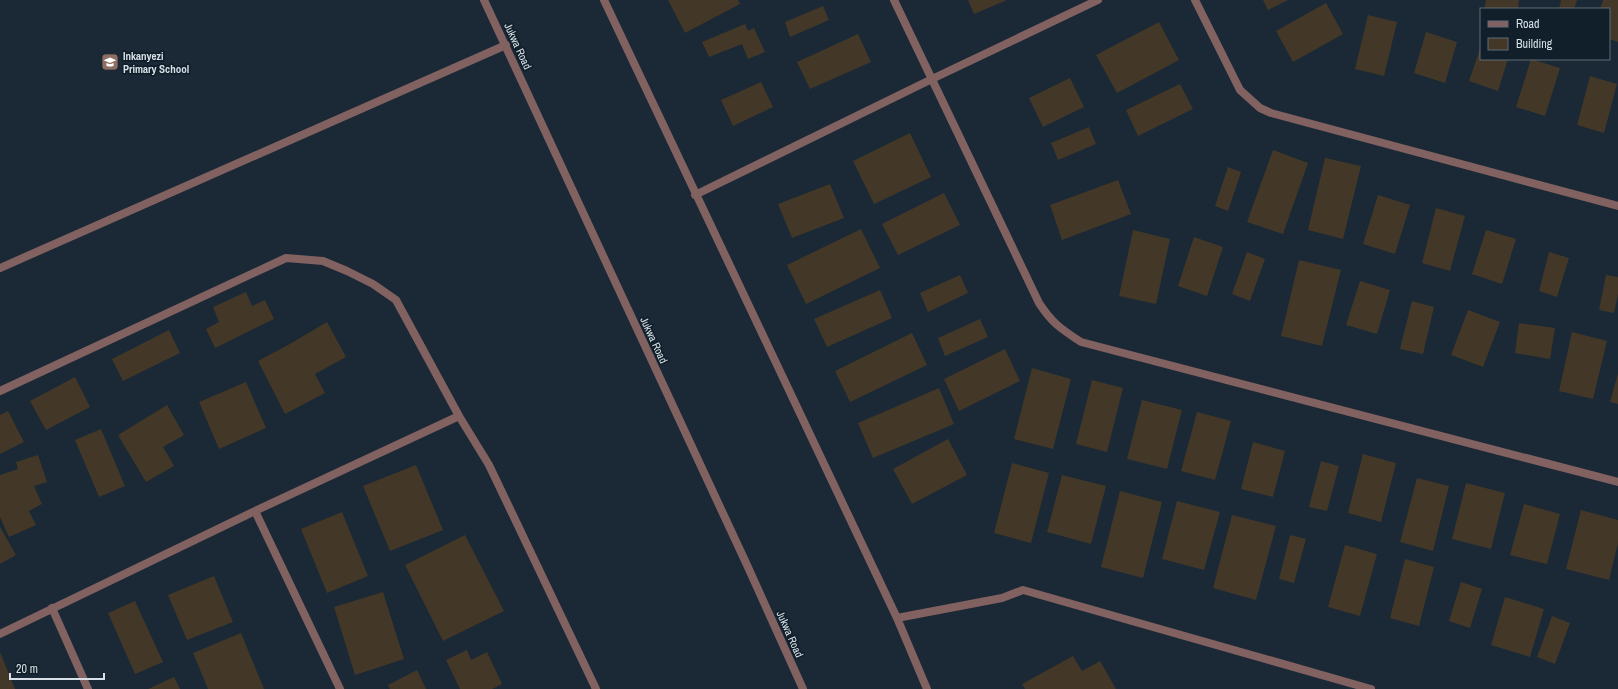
<svg xmlns="http://www.w3.org/2000/svg" width="1618" height="689" font-family="'Archivo Narrow',sans-serif">
  <style>
    .building { fill: #433728 }
    .lines { fill: none; stroke-linecap: round; stroke-linejoin: round }
    .minor { stroke: #826161; stroke-width: 8 }
    .tertiary { stroke: #826161; stroke-width: 8 }
    .labels { text-anchor: middle; dominant-baseline: central; stroke-width: 3.5; stroke-linejoin: round; paint-order: stroke }
    .street-label { font-size: 11px; fill: #d7e0e8; stroke: #101f2a }
    .poi-label { font-size: 11px; font-weight: bold; fill: #d7e0e8; stroke: #101f2a; text-anchor: start }
  </style>
  <rect width="100%" height="100%" fill="#1a2935"/>
  <path class="building" d="M 668,0 L 738,0 L 740,4 L 685,33 Z
    M 968,0 L 1007,0 L 974,14 Z
    M 1263,0 L 1288,0 L 1268,10 Z
    M 1486,0 L 1519,0 L 1518,9 L 1484,9 Z
    M 1561,0 L 1577,0 L 1574,9 L 1559,9 Z
    M 1603,0 L 1618,0 L 1618,42 L 1609,39 L 1609,9 L 1600,9 Z
    M 1326,3 L 1343,34 L 1293,62 L 1276,31 Z
    M 823,6 L 829,20 L 790,37 L 785,22 Z
    M 1368,15 L 1397,22 L 1384,76 L 1355,69 Z
    M 1159,22 L 1179,60 L 1117,93 L 1096,55 Z
    M 745,24 L 748,31 L 754,28 L 765,52 L 748,59 L 742,44 L 709,57 L 702,42 Z
    M 1426,32 L 1457,42 L 1445,83 L 1414,73 Z
    M 858,34 L 871,62 L 810,89 L 797,62 Z
    M 1481,46 L 1481,59 L 1508,59 L 1498,91 L 1469,81 Z
    M 1531,59 L 1560,68 L 1545,116 L 1516,107 Z
    M 1590,76 L 1617,84 L 1604,133 L 1577,125 Z
    M 1070,78 L 1084,107 L 1043,127 L 1029,98 Z
    M 761,82 L 773,107 L 733,126 L 721,100 Z
    M 1180,84 L 1193,109 L 1138,136 L 1126,110 Z
    M 1089,127 L 1096,144 L 1058,160 L 1051,143 Z
    M 910,133 L 931,177 L 874,204 L 853,161 Z
    M 1273,150 L 1308,163 L 1283,234 L 1247,222 Z
    M 1325,158 L 1361,166 L 1343,239 L 1308,230 Z
    M 1228,167 L 1241,172 L 1228,211 L 1215,206 Z
    M 1118,180 L 1131,214 L 1062,240 L 1050,205 Z
    M 830,184 L 844,218 L 792,238 L 778,204 Z
    M 944,193 L 960,225 L 898,255 L 882,224 Z
    M 1378,195 L 1410,205 L 1395,254 L 1363,244 Z
    M 1436,208 L 1465,216 L 1450,271 L 1422,263 Z
    M 861,229 L 880,268 L 806,304 L 787,265 Z
    M 1133,230 L 1170,239 L 1156,304 L 1119,296 Z
    M 1486,230 L 1516,239 L 1502,284 L 1472,274 Z
    M 1194,237 L 1223,247 L 1207,296 L 1178,286 Z
    M 1247,252 L 1265,259 L 1250,301 L 1232,294 Z
    M 1549,252 L 1569,258 L 1557,297 L 1539,291 Z
    M 1299,260 L 1341,270 L 1322,346 L 1281,336 Z
    M 960,275 L 968,293 L 928,312 L 920,293 Z
    M 1606,275 L 1618,277 L 1618,294 L 1614,313 L 1599,310 Z
    M 1360,281 L 1390,290 L 1377,334 L 1346,325 Z
    M 880,290 L 892,318 L 827,347 L 814,319 Z
    M 246,292 L 252,306 L 265,300 L 274,319 L 215,348 L 206,329 L 219,322 L 213,307 Z
    M 1412,301 L 1434,307 L 1423,354 L 1400,349 Z
    M 1468,310 L 1500,322 L 1483,367 L 1451,355 Z
    M 980,319 L 988,337 L 945,356 L 938,338 Z
    M 327,322 L 346,357 L 315,374 L 325,393 L 285,414 L 258,361 L 288,345 Z
    M 1519,323 L 1555,328 L 1550,359 L 1515,353 Z
    M 169,330 L 180,353 L 123,381 L 112,359 Z
    M 1572,332 L 1607,341 L 1593,399 L 1559,391 Z
    M 912,333 L 927,365 L 850,402 L 835,371 Z
    M 1005,349 L 1020,381 L 959,411 L 944,379 Z
    M 1032,368 L 1071,379 L 1053,449 L 1014,439 Z
    M 1618,373 L 1618,404 L 1610,402 Z
    M 75,377 L 90,407 L 46,430 L 30,401 Z
    M 1092,380 L 1123,388 L 1107,452 L 1076,444 Z
    M 246,382 L 266,428 L 219,449 L 199,402 Z
    M 939,388 L 954,424 L 873,458 L 858,423 Z
    M 1142,400 L 1182,410 L 1167,469 L 1127,459 Z
    M 167,405 L 184,435 L 163,447 L 174,466 L 146,482 L 118,435 Z
    M 8,411 L 24,442 L 0,454 L 0,415 Z
    M 1197,412 L 1231,421 L 1215,480 L 1181,471 Z
    M 101,429 L 125,486 L 99,497 L 75,440 Z
    M 948,439 L 967,475 L 912,504 L 893,469 Z
    M 1253,442 L 1285,451 L 1273,497 L 1241,489 Z
    M 1363,454 L 1396,463 L 1381,522 L 1348,513 Z
    M 38,455 L 47,482 L 34,486 L 42,504 L 29,511 L 36,525 L 9,537 L 0,517 L 0,475 L 18,469 L 16,462 Z
    M 1321,461 L 1339,466 L 1327,511 L 1309,507 Z
    M 1012,463 L 1049,473 L 1031,543 L 994,533 Z
    M 416,465 L 443,530 L 390,551 L 363,486 Z
    M 1062,475 L 1106,486 L 1091,544 L 1047,532 Z
    M 1417,478 L 1449,486 L 1433,551 L 1400,542 Z
    M 1466,483 L 1505,493 L 1491,549 L 1452,539 Z
    M 1120,491 L 1162,502 L 1143,578 L 1101,567 Z
    M 1177,501 L 1220,512 L 1204,570 L 1162,559 Z
    M 1524,504 L 1560,514 L 1547,564 L 1510,555 Z
    M 1581,510 L 1618,520 L 1618,543 L 1609,580 L 1566,569 Z
    M 342,512 L 368,576 L 327,593 L 301,529 Z
    M 1232,515 L 1276,526 L 1256,600 L 1213,588 Z
    M 0,527 L 16,555 L 0,564 Z
    M 465,535 L 504,611 L 443,641 L 405,565 Z
    M 1290,535 L 1306,539 L 1294,583 L 1279,579 Z
    M 1345,545 L 1377,554 L 1360,616 L 1328,607 Z
    M 1405,559 L 1434,567 L 1419,626 L 1390,618 Z
    M 214,576 L 233,622 L 187,640 L 168,595 Z
    M 1461,582 L 1482,589 L 1470,628 L 1449,621 Z
    M 383,592 L 404,659 L 355,675 L 334,607 Z
    M 1505,597 L 1544,609 L 1530,657 L 1491,645 Z
    M 135,601 L 163,662 L 135,674 L 108,613 Z
    M 1552,616 L 1570,623 L 1555,664 L 1537,657 Z
    M 241,633 L 264,689 L 208,689 L 193,653 Z
    M 467,650 L 471,660 L 487,652 L 502,684 L 492,689 L 460,689 L 446,660 Z
    M 0,652 L 15,689 L 0,689 Z
    M 1073,656 L 1082,671 L 1100,661 L 1116,689 L 1025,689 L 1022,684 Z
    M 417,670 L 426,689 L 390,689 L 388,685 Z
    M 174,677 L 180,689 L 148,689 Z"/>
  <g class="lines">
    <path class="minor" d="M 604,0 L 897,618 L 927,689
      M 894,0 L 1039,303 C 1052,323 1061,329 1081,342 L 1618,482
      M 1195,0 L 1240,90 L 1260,108 L 1271,113 L 1618,206
      M 695,195 L 932,79 L 1098,0
      M 0,391 L 286,258 L 323,261 L 347,271 L 373,284 L 396,300 L 459,416 L 489,465 L 596,689
      M 255,511 L 340,689
      M 52,608 L 88,689
      M 897,618 L 1002,598 L 1023,590 L 1371,689
      M 0,634 L 255,511 L 459,416"/>
    <path class="tertiary" d="M 484,0 L 747,565 L 803,689
      M 0,268 L 506,45"/>
  </g>
  <defs>
    <symbol id="school-square" viewBox="-11 -11 22 22"><rect x="-9" y="-9" width="18" height="18" rx="4" fill="#8d6e63" stroke="#101f2a"/><path d="M0-5L7-2L0 1L-7-2ZM-4 1L0 2.5L4 1V4Q0 6-4 4Z" fill="#fff"/></symbol>
  </defs>
  <g fill-rule="evenodd">
    <use href="#school-square" x="100" y="52" width="20" height="20"/>
  </g>
  <g class="labels">
    <g class="street-label">
      <text transform="translate(518 46) rotate(65)">Jukwa Road</text>
      <text transform="translate(654 340) rotate(65)">Jukwa Road</text>
      <text transform="translate(790 634) rotate(66)">Jukwa Road</text>
    </g>
    <g class="poi-label">
      <text x="123" y="56">Inkanyezi<tspan x="123" dy="13">Primary School</tspan></text>
    </g>
  </g>
  <rect x="1480" y="8" width="130" height="52" fill="#101f2a" stroke="#606c76"/>
  <rect x="1488" y="21" width="20" height="6" fill="#826161" stroke="#606c76"/>
  <text x="1516" y="28" font-size="12" fill="#d7e0e8">Road</text>
  <rect x="1488" y="38" width="20" height="12" fill="#433728" stroke="#606c76"/>
  <text x="1516" y="48" font-size="12" fill="#d7e0e8">Building</text>
  <path d="M10 673v6h94v-6" fill="none" stroke="#d7e0e8" stroke-width="2"/>
  <text x="16" y="673" font-size="12" fill="#d7e0e8" stroke="#101f2a" stroke-width="3" paint-order="stroke">20 m</text>
</svg>
